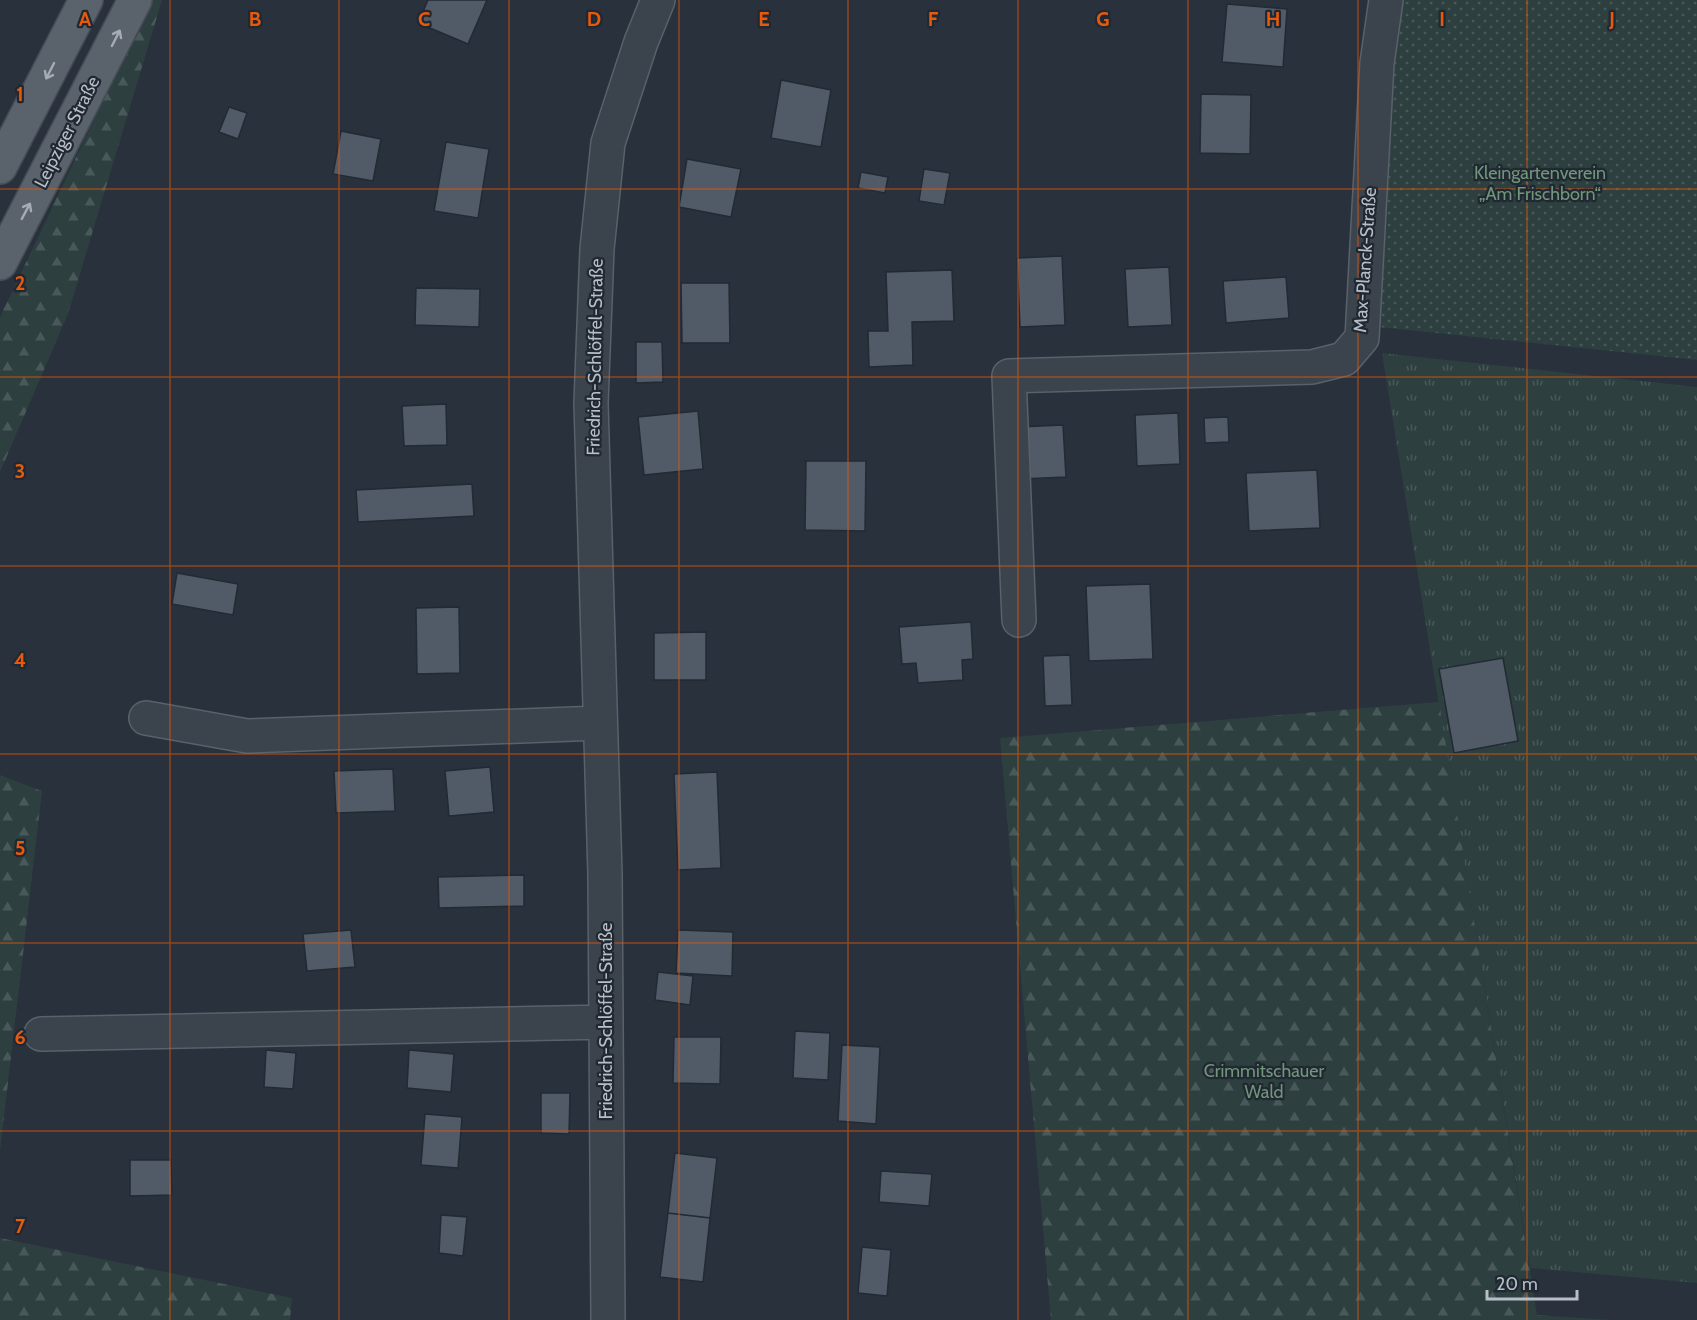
<svg xmlns="http://www.w3.org/2000/svg" width="1697" height="1320" font-family="Cabin,sans-serif">
  <style>
    .grass { fill: url(#grass-tufts) }
    .forest { fill: url(#forest-firs) }
    .garden { fill: url(#garden-dots) }
    .building { fill: #515a67; stroke: #222a34; stroke-width: 1.5 }
    .lines { fill: none; stroke-linecap: round; stroke-linejoin: round }
    .minor-casing { stroke: #59616b; stroke-width: 36 }
    .major-casing { stroke: #454c56; stroke-width: 36 }
    .minor { stroke: #3b434d; stroke-width: 33 }
    .major { stroke: #5a626c; stroke-width: 33 }
    .oneway { stroke: #a5acb6 }
    .grid { fill: none; stroke: #e8590c; stroke-width: 1.5; stroke-opacity: 0.55 }
    .labels { text-anchor: middle; dominant-baseline: central; stroke-width: 4.5; stroke-linejoin: round; paint-order: stroke }
    .street-label { font-size: 18px; fill: #b8bec8; stroke: #202832 }
    .park-label { font-size: 18px; fill: #72967a; stroke: #202832 }
    .grid-label { font-size: 20px; text-anchor: middle; font-weight: bold; fill: #e8590c; stroke: #202832; stroke-width: 4.5; stroke-linejoin: round; paint-order: stroke }
  </style>
  <defs>
    <pattern id="grass-tufts" width="24" height="20" patternUnits="userSpaceOnUse" patternTransform="scale(1.5)"><rect width="24" height="20" fill="#2d3f3f"/><path d="M3 7l-1-3M5 7V3M7 7l1-3M15 17l-1-3M17 17v-4M19 17l1-3" fill="none" stroke="#495959"/></pattern>
    <pattern id="forest-firs" width="22" height="20" patternUnits="userSpaceOnUse" patternTransform="scale(1.5)"><rect width="22" height="20" fill="#2d3f3f"/><path d="M5 1l3.5 6h-7zM16 11l3.5 6h-7z" fill="#495959"/></pattern>
    <pattern id="garden-dots" width="8" height="8" patternUnits="userSpaceOnUse" patternTransform="scale(1.5)"><rect width="8" height="8" fill="#2d3f3f"/><path d="M2 2h.1M6 6h.1" fill="none" stroke="#495959" stroke-width="1.8" stroke-linecap="round"/></pattern>
  </defs>
  <rect width="100%" height="100%" fill="#28313c"/>
  <path class="grass" d="M 1382,353 L 1697,387 L 1697,1283 L 1530,1268 Z"/>
  <path class="forest" d="M 151,0 L 162,0 L 68,314 L 0,472 L 0,317 Z
    M 1439,702 L 1537,1315 L 1610,1320 L 1051,1320 L 1000,738 Z
    M 0,775 L 42,791 L 0,1151 Z
    M 0,1238 L 292,1298 L 290,1320 L 0,1320 Z"/>
  <path class="garden" d="M 1400,0 L 1697,0 L 1697,360 L 1378,327 L 1386,122 Z"/>
  <path class="building" d="M 428,0 L 487,0 L 468,44 L 418,23 Z
    M 1227,4 L 1287,9 L 1283,67 L 1222,62 Z
    M 781,80 L 831,90 L 821,147 L 771,138 Z
    M 1201,94 L 1251,95 L 1250,154 L 1200,153 Z
    M 229,107 L 247,113 L 238,139 L 219,132 Z
    M 341,131 L 381,139 L 373,181 L 333,174 Z
    M 446,142 L 489,149 L 478,218 L 434,211 Z
    M 687,159 L 741,169 L 731,217 L 679,207 Z
    M 924,169 L 950,173 L 944,205 L 919,201 Z
    M 861,172 L 888,177 L 885,193 L 858,188 Z
    M 1062,256 L 1065,325 L 1020,327 L 1017,258 Z
    M 1169,267 L 1172,325 L 1128,327 L 1125,269 Z
    M 952,270 L 954,321 L 912,322 L 913,365 L 869,367 L 868,331 L 888,331 L 886,272 Z
    M 1286,277 L 1289,318 L 1226,323 L 1223,281 Z
    M 681,283 L 729,283 L 730,343 L 682,343 Z
    M 416,288 L 480,289 L 479,327 L 415,325 Z
    M 636,342 L 662,342 L 663,382 L 636,383 Z
    M 446,404 L 447,445 L 404,446 L 402,406 Z
    M 698,411 L 703,469 L 644,475 L 638,417 Z
    M 1178,413 L 1180,464 L 1137,466 L 1135,415 Z
    M 1228,417 L 1229,442 L 1205,443 L 1204,418 Z
    M 1063,425 L 1066,477 L 1021,479 L 1019,427 Z
    M 806,461 L 866,461 L 865,531 L 805,530 Z
    M 1317,470 L 1320,528 L 1249,531 L 1246,473 Z
    M 472,484 L 474,516 L 358,522 L 356,490 Z
    M 177,573 L 238,584 L 233,615 L 172,604 Z
    M 1150,584 L 1153,659 L 1089,661 L 1086,586 Z
    M 459,607 L 460,673 L 417,674 L 416,608 Z
    M 971,622 L 973,659 L 962,660 L 963,680 L 918,683 L 916,663 L 902,664 L 899,627 Z
    M 706,632 L 706,680 L 654,680 L 654,633 Z
    M 1070,655 L 1072,705 L 1045,706 L 1043,656 Z
    M 1503,658 L 1518,741 L 1454,753 L 1439,669 Z
    M 490,767 L 494,812 L 449,816 L 445,771 Z
    M 393,769 L 395,811 L 336,813 L 334,771 Z
    M 717,772 L 721,868 L 678,870 L 674,774 Z
    M 524,875 L 524,906 L 439,908 L 438,877 Z
    M 351,930 L 355,967 L 307,971 L 303,934 Z
    M 678,930 L 733,932 L 732,976 L 676,973 Z
    M 658,972 L 693,976 L 690,1005 L 655,1000 Z
    M 795,1031 L 830,1033 L 828,1080 L 793,1078 Z
    M 674,1037 L 721,1037 L 720,1084 L 673,1083 Z
    M 842,1045 L 880,1047 L 876,1124 L 838,1121 Z
    M 266,1050 L 296,1053 L 293,1089 L 264,1087 Z
    M 409,1050 L 454,1054 L 451,1092 L 407,1088 Z
    M 541,1093 L 570,1093 L 569,1134 L 541,1133 Z
    M 425,1114 L 462,1117 L 458,1168 L 421,1165 Z
    M 675,1153 L 717,1158 L 710,1218 L 668,1213 Z
    M 130,1160 L 171,1160 L 172,1195 L 130,1196 Z
    M 881,1171 L 932,1174 L 929,1206 L 879,1202 Z
    M 668,1213 L 710,1218 L 703,1282 L 660,1277 Z
    M 441,1215 L 467,1217 L 463,1256 L 439,1253 Z
    M 862,1247 L 891,1250 L 887,1296 L 858,1293 Z"/>
  <g class="lines">
    <defs>
      <path id="minor" d="M 1019,620 L 1009,376 L 1312,367 L 1344,359 L 1362,338 L 1377,63 L 1386,0
        M 146,718 L 247,736 L 600,723
        M 41,1034 L 606,1022
        M 608,1320 L 605,874 L 591,403 L 597,249 L 608,143 L 641,42 L 658,0"/>
      <path id="major" d="M 0,167 L 86,0
        M 0,263 L 135,0"/>
    </defs>
    <use href="#minor" class="minor-casing"/>
    <use href="#major" class="major-casing"/>
    <use href="#minor" class="minor"/>
    <use href="#major" class="major"/>
  </g>
  <defs><path id="oneway-shaft" d="M-6 0H5M1.5-3L5.5 0L1.5 3" fill="none" stroke-width="1.6" stroke-linecap="round" stroke-linejoin="round" transform="scale(1.5)"/></defs>
  <g class="oneway">
    <use href="#oneway-shaft" transform="translate(116 38) rotate(-63)"/>
    <use href="#oneway-shaft" transform="translate(50 71) rotate(117)"/>
    <use href="#oneway-shaft" transform="translate(26 211) rotate(-62)"/>
  </g>
  <path class="grid" d="M 170,0 L 170,1320M 339,0 L 339,1320M 509,0 L 509,1320M 679,0 L 679,1320M 848,0 L 848,1320M 1018,0 L 1018,1320M 1188,0 L 1188,1320M 1358,0 L 1358,1320M 1527,0 L 1527,1320M 0,189 L 1697,189M 0,377 L 1697,377M 0,566 L 1697,566M 0,754 L 1697,754M 0,943 L 1697,943M 0,1131 L 1697,1131"/>
  <g class="labels">
    <g class="street-label">
      <text transform="translate(67 132) rotate(-63)">Leipziger Straße</text>
      <text transform="translate(1365 260) rotate(-86)">Max-Planck-Straße</text>
      <text transform="translate(595 357) rotate(-89)">Friedrich-Schlöffel-Straße</text>
      <text transform="translate(606 1021) rotate(-90)">Friedrich-Schlöffel-Straße</text>
    </g>
    <g class="park-label">
      <text x="1540" y="173">Kleingartenverein<tspan x="1540" dy="21">„Am Frischborn“</tspan></text>
      <text x="1264" y="1071">Crimmitschauer<tspan x="1264" dy="21">Wald</tspan></text>
    </g>
  </g>
  <g class="grid-label">
    <text x="85" y="26">A</text>
    <text x="255" y="26">B</text>
    <text x="424" y="26">C</text>
    <text x="594" y="26">D</text>
    <text x="764" y="26">E</text>
    <text x="933" y="26">F</text>
    <text x="1103" y="26">G</text>
    <text x="1273" y="26">H</text>
    <text x="1442" y="26">I</text>
    <text x="1612" y="26">J</text>
    <text x="20" y="101">1</text>
    <text x="20" y="290">2</text>
    <text x="20" y="478">3</text>
    <text x="20" y="667">4</text>
    <text x="20" y="855">5</text>
    <text x="20" y="1044">6</text>
    <text x="20" y="1233">7</text>
  </g>
  <path d="M1487 1290v9h90v-9" fill="none" stroke="#b8bec8" stroke-width="3"/>
  <text x="1496" y="1290" font-size="18" fill="#b8bec8" stroke="#202832" stroke-width="4.5" paint-order="stroke">20 m</text>
</svg>
